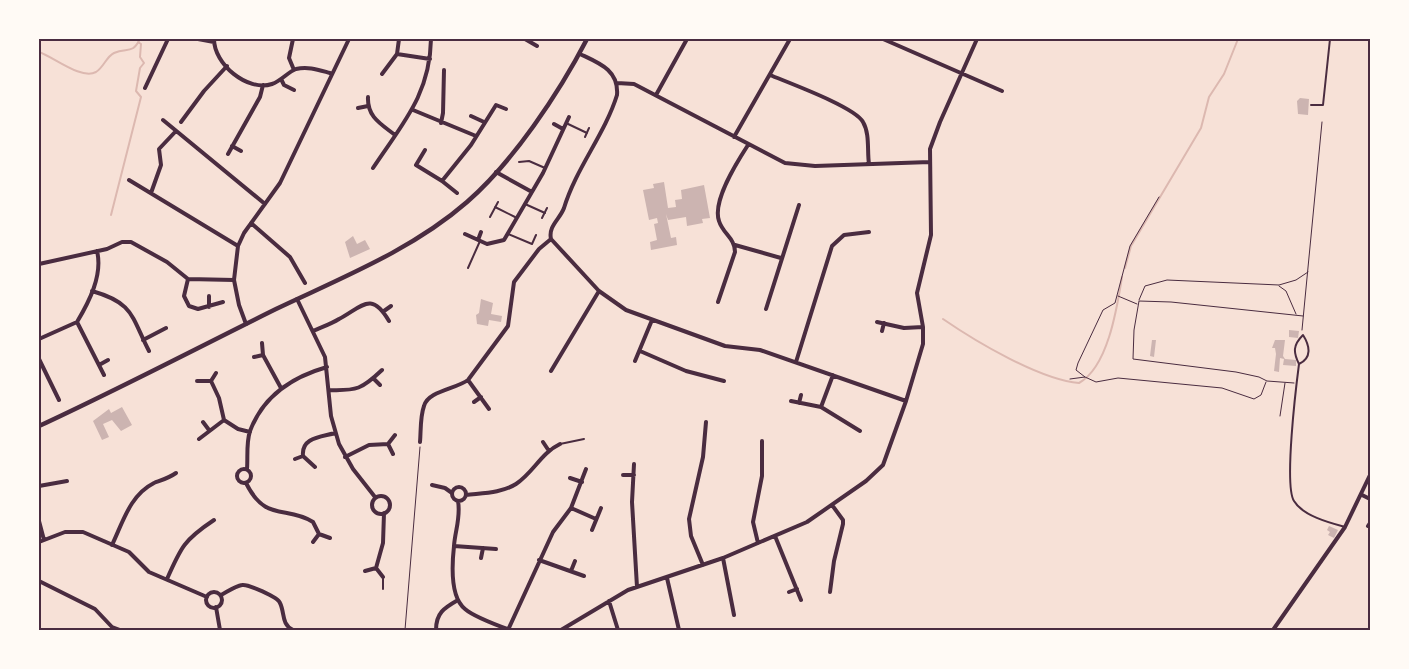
<svg xmlns="http://www.w3.org/2000/svg" width="1409" height="669" font-family="'Asap Condensed',sans-serif">
  <style>
    .lines { fill: none; stroke-linecap: round; stroke-linejoin: round }
    .stream { stroke: #dcb8b0; stroke-width: 2 }
    .building { fill: #ccb4b1 }
    .path { stroke: #4a2c40; stroke-width: 1 }
    .service { stroke: #4a2c40; stroke-width: 2 }
    .minor { stroke: #4a2c40; stroke-width: 4 }
    .tertiary { stroke: #4a2c40; stroke-width: 4.5 }
    .neatline { fill: none; stroke: #4a2c40; stroke-width: 2 }
  </style>
  <rect width="100%" height="100%" fill="#f7e1d7"/>
  <g class="lines">
    <path class="stream" d="M 39,52 C 54,57 81,80 96,72 C 104,67 106,57 114,53 C 127,47 132,55 140,39
      M 111,215 L 141,97 L 136,91 L 140,68 L 144,63 L 140,57 L 141,44 L 138,42
      M 1125,268 L 1131,246 L 1201,128 L 1209,97 L 1224,74 L 1238,39
      M 943,319 C 975,341 1040,380 1079,383 C 1108,367 1117,308 1122,277"/>
  </g>
  <path class="building" d="M 1300,98 L 1309,99 L 1308,115 L 1298,114 L 1297,101 Z
    M 664,182 L 668,208 L 676,207 L 675,200 L 682,199 L 681,190 L 704,185 L 710,218 L 702,219 L 703,223 L 687,226 L 686,217 L 668,220 L 666,214 L 671,238 L 676,237 L 677,245 L 651,250 L 650,242 L 657,240 L 654,224 L 658,223 L 657,218 L 649,220 L 643,190 L 654,188 L 653,184 Z
    M 353,236 L 357,244 L 365,240 L 370,249 L 350,258 L 345,242 Z
    M 481,299 L 493,303 L 491,314 L 502,316 L 501,322 L 489,320 L 488,326 L 477,324 L 476,315 L 479,313 Z
    M 1289,330 L 1299,331 L 1298,338 L 1289,337 Z
    M 1152,340 L 1156,340 L 1154,357 L 1150,356 Z
    M 1275,340 L 1285,340 L 1283,356 L 1285,359 L 1296,360 L 1296,366 L 1283,365 L 1284,359 L 1280,358 L 1279,372 L 1274,371 L 1276,354 L 1275,348 L 1272,348 Z
    M 122,407 L 132,425 L 121,431 L 112,420 L 103,424 L 109,437 L 102,440 L 93,421 L 109,409 L 111,413 Z
    M 1329,526 L 1338,530 L 1334,538 L 1328,535 L 1330,532 L 1327,530 Z"/>
  <g class="lines">
    <path class="path" d="M 1279,286 L 1286,291 L 1296,314
      M 1118,296 L 1137,304
      M 1139,300 L 1145,286 L 1167,280 L 1279,285 L 1296,280 L 1308,272
      M 1302,330 L 1322,122
      M 1085,377 L 1096,382 L 1118,378 L 1222,388 L 1254,399 L 1261,395 L 1266,382
      M 1070,379 L 1085,377 L 1076,370 L 1078,363 L 1103,310 L 1115,303 L 1130,246 L 1159,197
      M 1294,383 L 1267,381 L 1259,377 L 1236,372 L 1133,359 L 1134,330 L 1139,301 L 1171,302 L 1303,316
      M 1280,416 L 1285,383
      M 405,630 L 420,447"/>
    <path class="service" d="M 1311,105 L 1323,105 L 1330,39
      M 566,123 L 587,133
      M 585,137 L 589,128
      M 519,162 L 529,161 L 545,168
      M 525,204 L 545,213
      M 495,207 L 515,217
      M 490,217 L 498,202
      M 542,218 L 547,208
      M 508,234 L 532,244 L 536,235
      M 468,268 L 480,241
      M 1299,364 C 1312,358 1310,346 1303,335 C 1293,345 1293,352 1299,364 C 1296,387 1284,486 1294,501 C 1303,516 1330,523 1345,527
      M 560,444 L 584,439
      M 383,589 L 383,577"/>
    <path class="minor" d="M 198,39 L 214,42
      M 214,39 C 214,64 247,92 272,84 C 281,81 288,72 296,69 C 308,66 319,70 330,73
      M 293,39 L 289,58 L 294,70
      M 525,39 L 537,46
      M 883,39 L 1002,91
      M 397,54 L 430,59
      M 382,74 L 397,54 L 399,39
      M 770,75 C 789,83 855,107 863,122 C 870,134 867,151 869,164
      M 281,79 L 284,85 L 294,90
      M 617,83 L 634,84 L 785,163 L 815,166 L 930,162
      M 145,88 L 168,39
      M 656,95 L 687,39
      M 368,97 C 367,117 381,124 395,135
      M 358,108 L 368,106
      M 413,110 L 476,136
      M 471,116 L 484,122
      M 163,120 L 265,204
      M 181,122 L 204,91 L 227,66
      M 441,123 L 443,113 L 444,70
      M 554,124 L 563,129
      M 734,137 L 790,39
      M 232,146 L 241,151
      M 425,150 L 416,165 L 442,181 L 471,145 L 496,105 L 506,109
      M 228,154 L 260,97 L 263,85
      M 373,168 C 402,124 430,95 431,39
      M 496,172 L 532,192
      M 129,180 L 238,246
      M 442,181 L 457,193
      M 151,193 L 161,165 L 159,149 L 176,131
      M 251,223 L 290,257 L 305,283
      M 465,234 L 487,244 L 504,240 L 543,173 L 569,117
      M 551,239 L 599,291 L 626,310 L 725,346 L 760,350 L 906,401
      M 551,239 C 548,226 560,219 564,208 C 576,168 605,134 617,95 C 619,70 599,63 580,54
      M 478,240 L 481,232
      M 735,245 L 781,258
      M 39,264 L 107,249 L 122,242 L 131,242 L 167,262 L 188,279 L 234,280
      M 188,279 L 184,296 L 189,306 L 198,309 L 223,302
      M 92,291 C 134,303 131,316 149,351
      M 297,299 L 325,357 L 331,416 L 339,444 L 353,469 L 375,497
      M 718,302 L 735,252 C 735,238 723,234 719,221 C 712,201 737,162 748,145
      M 209,307 L 209,296
      M 766,309 L 799,205
      M 384,311 L 391,306
      M 77,322 L 104,375
      M 877,322 L 904,328 L 923,327
      M 246,324 L 239,305 L 234,280 L 238,246 L 244,233 L 280,183 L 349,39
      M 313,331 C 322,327 331,324 339,319 C 362,307 371,290 389,321
      M 882,331 L 884,323
      M 39,339 L 77,322 C 89,302 103,275 97,251
      M 143,340 L 166,328
      M 262,343 L 263,355 L 281,388
      M 640,351 L 686,371 L 724,381
      M 254,357 L 263,355
      M 39,359 L 59,400
      M 635,361 L 652,320
      M 796,362 L 832,246 L 844,235 L 869,232
      M 99,365 L 108,360
      M 551,371 L 599,291
      M 373,378 L 380,385
      M 468,380 L 489,409
      M 197,381 L 211,381 L 219,398 L 224,420 L 238,429 L 250,432
      M 211,381 L 216,373
      M 329,390 C 357,391 362,389 382,370
      M 791,401 L 821,407 L 860,431
      M 474,402 L 481,397
      M 799,403 L 801,395
      M 821,407 L 833,375
      M 203,422 L 209,430
      M 199,439 L 224,420
      M 420,442 C 421,431 420,417 424,406 C 428,391 456,389 468,380 L 508,326 L 514,282 L 539,249 L 551,239
      M 543,442 L 549,451
      M 388,444 L 393,454
      M 345,457 L 369,445 L 388,444 L 395,435
      M 295,459 L 303,456
      M 634,464 L 632,502 L 637,587
      M 315,467 L 303,456 C 301,437 322,437 335,433
      M237 476a7 7 0 1 1 14 0a7 7 0 1 1-14 0Z
      M 247,469 C 248,457 246,443 250,431 C 263,396 292,377 327,367
      M 623,475 L 634,475
      M 570,478 L 582,482
      M 246,483 C 266,523 286,505 313,522 L 319,534 L 313,542
      M 432,485 L 445,488 L 452,493
      M 39,486 L 67,481
      M452 494a7 7 0 1 1 14 0a7 7 0 1 1-14 0Z
      M 466,495 C 482,493 502,493 516,484 C 533,473 541,453 560,444
      M 1362,495 L 1370,499
      M372 505a9 9 0 1 1 18 0a9 9 0 1 1-18 0Z
      M 458,501 C 461,517 455,531 454,546 C 452,564 450,597 465,609 C 473,616 499,626 510,630
      M 571,508 L 596,519
      M 39,521 L 44,540
      M 1368,526 L 1370,523
      M 592,530 L 601,508
      M 319,534 L 330,538
      M 775,536 L 801,600
      M 39,542 L 65,532 L 83,532 L 129,552 L 149,572 L 207,597
      M 758,543 L 753,522 L 762,476 L 762,441
      M 112,545 C 123,522 130,495 154,483 C 162,480 169,478 176,473
      M 454,546 L 496,549
      M 481,558 L 483,548
      M 723,558 L 734,615
      M 539,560 L 584,576
      M 703,565 L 691,536 L 689,519 L 703,457 L 706,422
      M 376,568 L 383,577
      M 365,571 L 376,568 L 383,543 L 384,513
      M 571,571 L 575,561
      M 667,578 L 679,630
      M 167,579 C 181,547 184,540 214,520
      M 39,581 L 95,609 L 112,627 L 120,630
      M 789,592 L 797,589
      M 830,592 L 834,561 L 843,524 L 843,520 L 832,505
      M206 600a8 8 0 1 1 16 0a8 8 0 1 1-16 0Z
      M 221,595 C 227,592 235,586 242,585 C 248,584 278,597 280,603 C 285,613 281,624 293,630
      M 609,601 L 618,630
      M 216,607 L 220,630
      M 436,630 C 436,613 444,608 458,600
      M 508,630 L 553,532 L 571,508 L 586,469
      M 561,630 L 628,590 L 723,558 L 807,522 L 866,481 L 883,465 L 906,401 L 923,344 L 923,327 L 917,293 L 931,235 L 930,149 L 940,122 L 977,39
      M 1273,630 L 1345,527 L 1370,475"/>
    <path class="tertiary" d="M 39,426 C 119,389 197,348 276,309 C 341,278 412,250 467,202 C 513,162 559,93 587,39"/>
  </g>
  <rect width="1409" height="669" fill="none" stroke="#fffaf5" stroke-width="80"/>
  <rect x="40" y="40" width="1329" height="589" class="neatline"/>
</svg>
